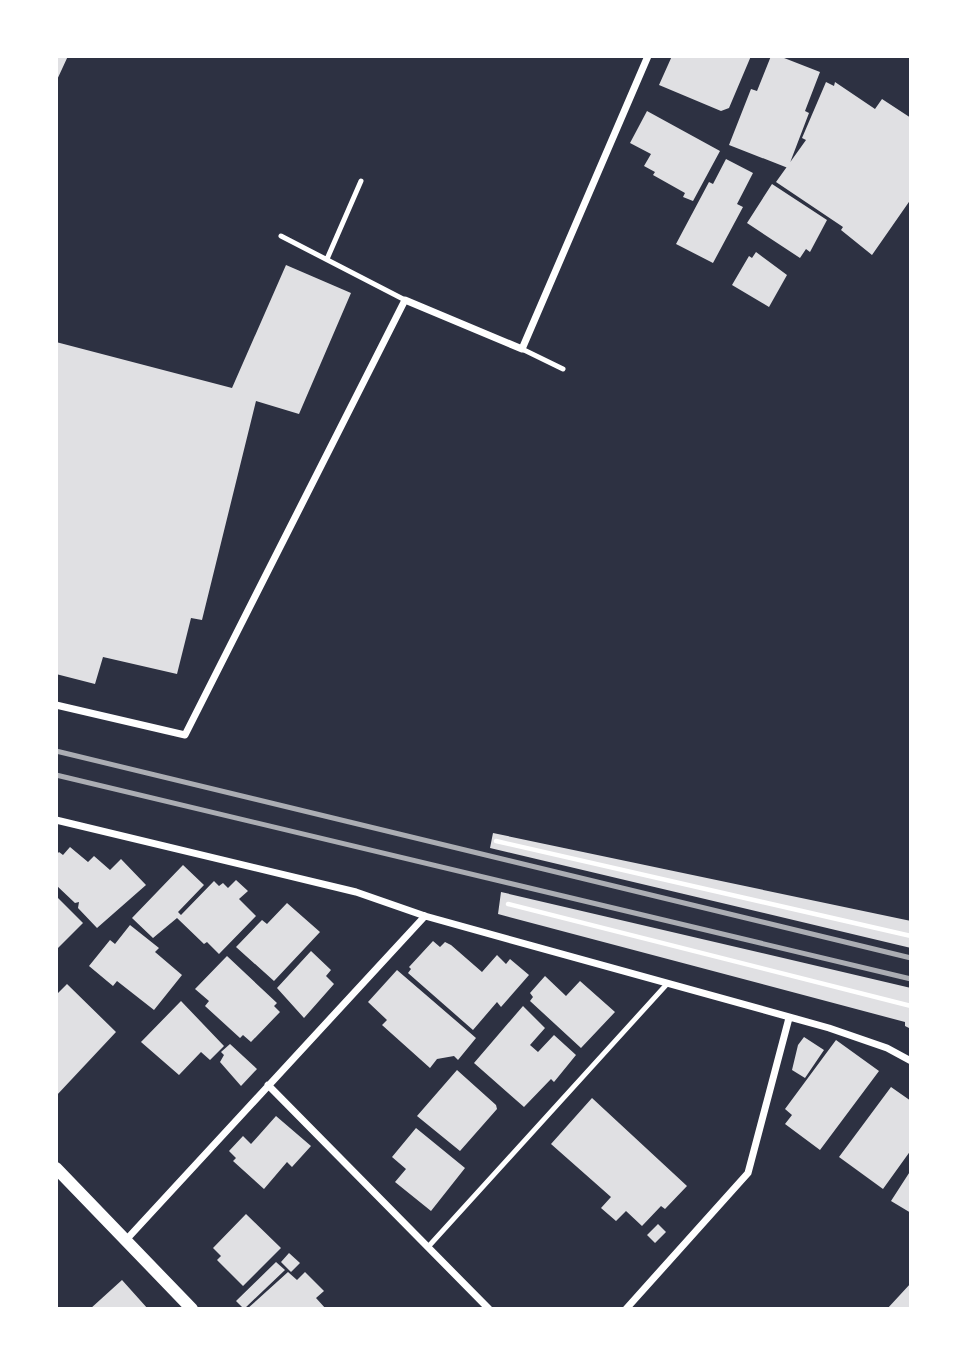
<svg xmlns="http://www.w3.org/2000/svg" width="967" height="1365" font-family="'Work Sans',sans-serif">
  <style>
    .building { fill: #e0e0e3 }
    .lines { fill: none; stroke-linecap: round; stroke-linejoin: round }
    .path { stroke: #fff; stroke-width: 4.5 }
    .service { stroke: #fff; stroke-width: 5 }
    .minor { stroke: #fff; stroke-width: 7 }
    .tertiary { stroke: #fff; stroke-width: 12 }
    .rail { stroke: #abadb3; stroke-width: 5 }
  </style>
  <rect width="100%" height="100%" fill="#2d3142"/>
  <path class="building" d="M 56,56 L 68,56 L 56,82 Z
    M 672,56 L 751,56 L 729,108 L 721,111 L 659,85 Z
    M 771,56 L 779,56 L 820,72 L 805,111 L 809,113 L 788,168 L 729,145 L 751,89 L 757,91 Z
    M 826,82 L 834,86 L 835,82 L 875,109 L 882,99 L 911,118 L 911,199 L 872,255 L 841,230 L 843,227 L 776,182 L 806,140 L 802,138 Z
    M 647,111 L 720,151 L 693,201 L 683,197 L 685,193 L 653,175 L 655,172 L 644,166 L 651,154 L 630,143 Z
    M 726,159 L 753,173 L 737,204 L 743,207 L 713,263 L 676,244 L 709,182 L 713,184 Z
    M 772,184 L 827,220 L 810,252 L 806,249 L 800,258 L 747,223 Z
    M 756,252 L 787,275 L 769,307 L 732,285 L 749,256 L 752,258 Z
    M 286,265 L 351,293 L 299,414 L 256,401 L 202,620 L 191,618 L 177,674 L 103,657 L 95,684 L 56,674 L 56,342 L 232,388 Z
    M 493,833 L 911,921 L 911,948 L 490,848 Z
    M 70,847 L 88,862 L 94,856 L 110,870 L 121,859 L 146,885 L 97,928 L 78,908 L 79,902 L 75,903 L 56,885 L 56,855 L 59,852 L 63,855 Z
    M 183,865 L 204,885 L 178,912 L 181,915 L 214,881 L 219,886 L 223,883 L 228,888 L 236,880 L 248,891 L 239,899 L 256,916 L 219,954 L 207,942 L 204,944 L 177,918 L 153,938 L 132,918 Z
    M 501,892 L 911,988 L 911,1029 L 905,1026 L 905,1022 L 498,914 Z
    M 56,896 L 83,923 L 56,950 Z
    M 287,903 L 320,932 L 274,981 L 236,947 L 262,920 L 267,924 Z
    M 130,925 L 159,948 L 155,952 L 182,975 L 154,1010 L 117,981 L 113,986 L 89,966 L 110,940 L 115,944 Z
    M 433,941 L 440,947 L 445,942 L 451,945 L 482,972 L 497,955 L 506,964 L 510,959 L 529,975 L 501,1007 L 497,1002 L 473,1030 L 408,973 L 411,969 L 409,967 Z
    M 311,951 L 331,970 L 326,976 L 334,984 L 304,1018 L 277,988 Z
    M 227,956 L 277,1003 L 274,1006 L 280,1012 L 251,1042 L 243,1035 L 240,1038 L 205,1006 L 209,1001 L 195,989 Z
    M 397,970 L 476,1038 L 458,1060 L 454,1056 L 437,1059 L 430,1068 L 382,1025 L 387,1020 L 368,1002 Z
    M 545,976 L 566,996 L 580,981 L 615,1012 L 581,1048 L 530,1001 L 533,997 L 530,993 Z
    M 67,984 L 116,1032 L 56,1096 L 56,995 Z
    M 181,1001 L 224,1046 L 210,1060 L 201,1052 L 179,1075 L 141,1042 Z
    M 523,1006 L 545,1028 L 530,1045 L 538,1052 L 554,1035 L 576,1055 L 554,1082 L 551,1079 L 524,1107 L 474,1063 Z
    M 804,1037 L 824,1050 L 805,1078 L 792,1070 L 798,1045 Z
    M 836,1040 L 879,1071 L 820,1150 L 785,1124 L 792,1115 L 785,1109 Z
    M 230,1044 L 257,1069 L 241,1086 L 220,1062 L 224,1055 L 221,1052 Z
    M 457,1070 L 496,1105 L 497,1109 L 460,1151 L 417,1116 Z
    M 891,1087 L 911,1101 L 911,1150 L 883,1189 L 839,1157 Z
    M 592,1098 L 687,1186 L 665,1209 L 661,1206 L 642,1226 L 626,1211 L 616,1221 L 601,1208 L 611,1197 L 551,1144 Z
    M 276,1116 L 311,1146 L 292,1167 L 287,1162 L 264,1189 L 233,1161 L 236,1158 L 229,1151 L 243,1136 L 251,1144 Z
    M 416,1128 L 465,1168 L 431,1211 L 395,1182 L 406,1169 L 392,1157 Z
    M 911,1170 L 911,1213 L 891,1201 Z
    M 246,1214 L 281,1248 L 243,1286 L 217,1260 L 221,1256 L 213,1248 Z
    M 658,1224 L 666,1232 L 655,1243 L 647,1235 Z
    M 289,1253 L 300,1263 L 291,1272 L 281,1262 Z
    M 276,1262 L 285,1270 L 244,1309 L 236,1301 Z
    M 288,1272 L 297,1280 L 305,1272 L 324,1291 L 316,1298 L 326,1309 L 247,1309 Z
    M 122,1280 L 148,1309 L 90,1309 Z
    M 911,1283 L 911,1309 L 887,1309 Z"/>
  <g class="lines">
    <path class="path" d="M 496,841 L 911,936
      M 508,904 L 911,1006"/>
    <path class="service" d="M 281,236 L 405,300
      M 327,259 L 361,181
      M 522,349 L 563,369
      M 428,1247 L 667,984"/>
    <path class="minor" d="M 56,705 L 185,735 L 405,300 L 522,349 L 648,56
      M 56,820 L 356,892 L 425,916 L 829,1028 L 887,1048 L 911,1061
      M 268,1085 L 489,1309
      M 126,1240 L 425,916
      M 626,1309 L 748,1173 L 789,1018"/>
    <path class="tertiary" d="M 56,1168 L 192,1309"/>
    <path class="rail" d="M 56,751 L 911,958
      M 56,775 L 911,979"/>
  </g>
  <rect width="967" height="1365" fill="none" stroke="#ffffff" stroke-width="116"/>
</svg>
